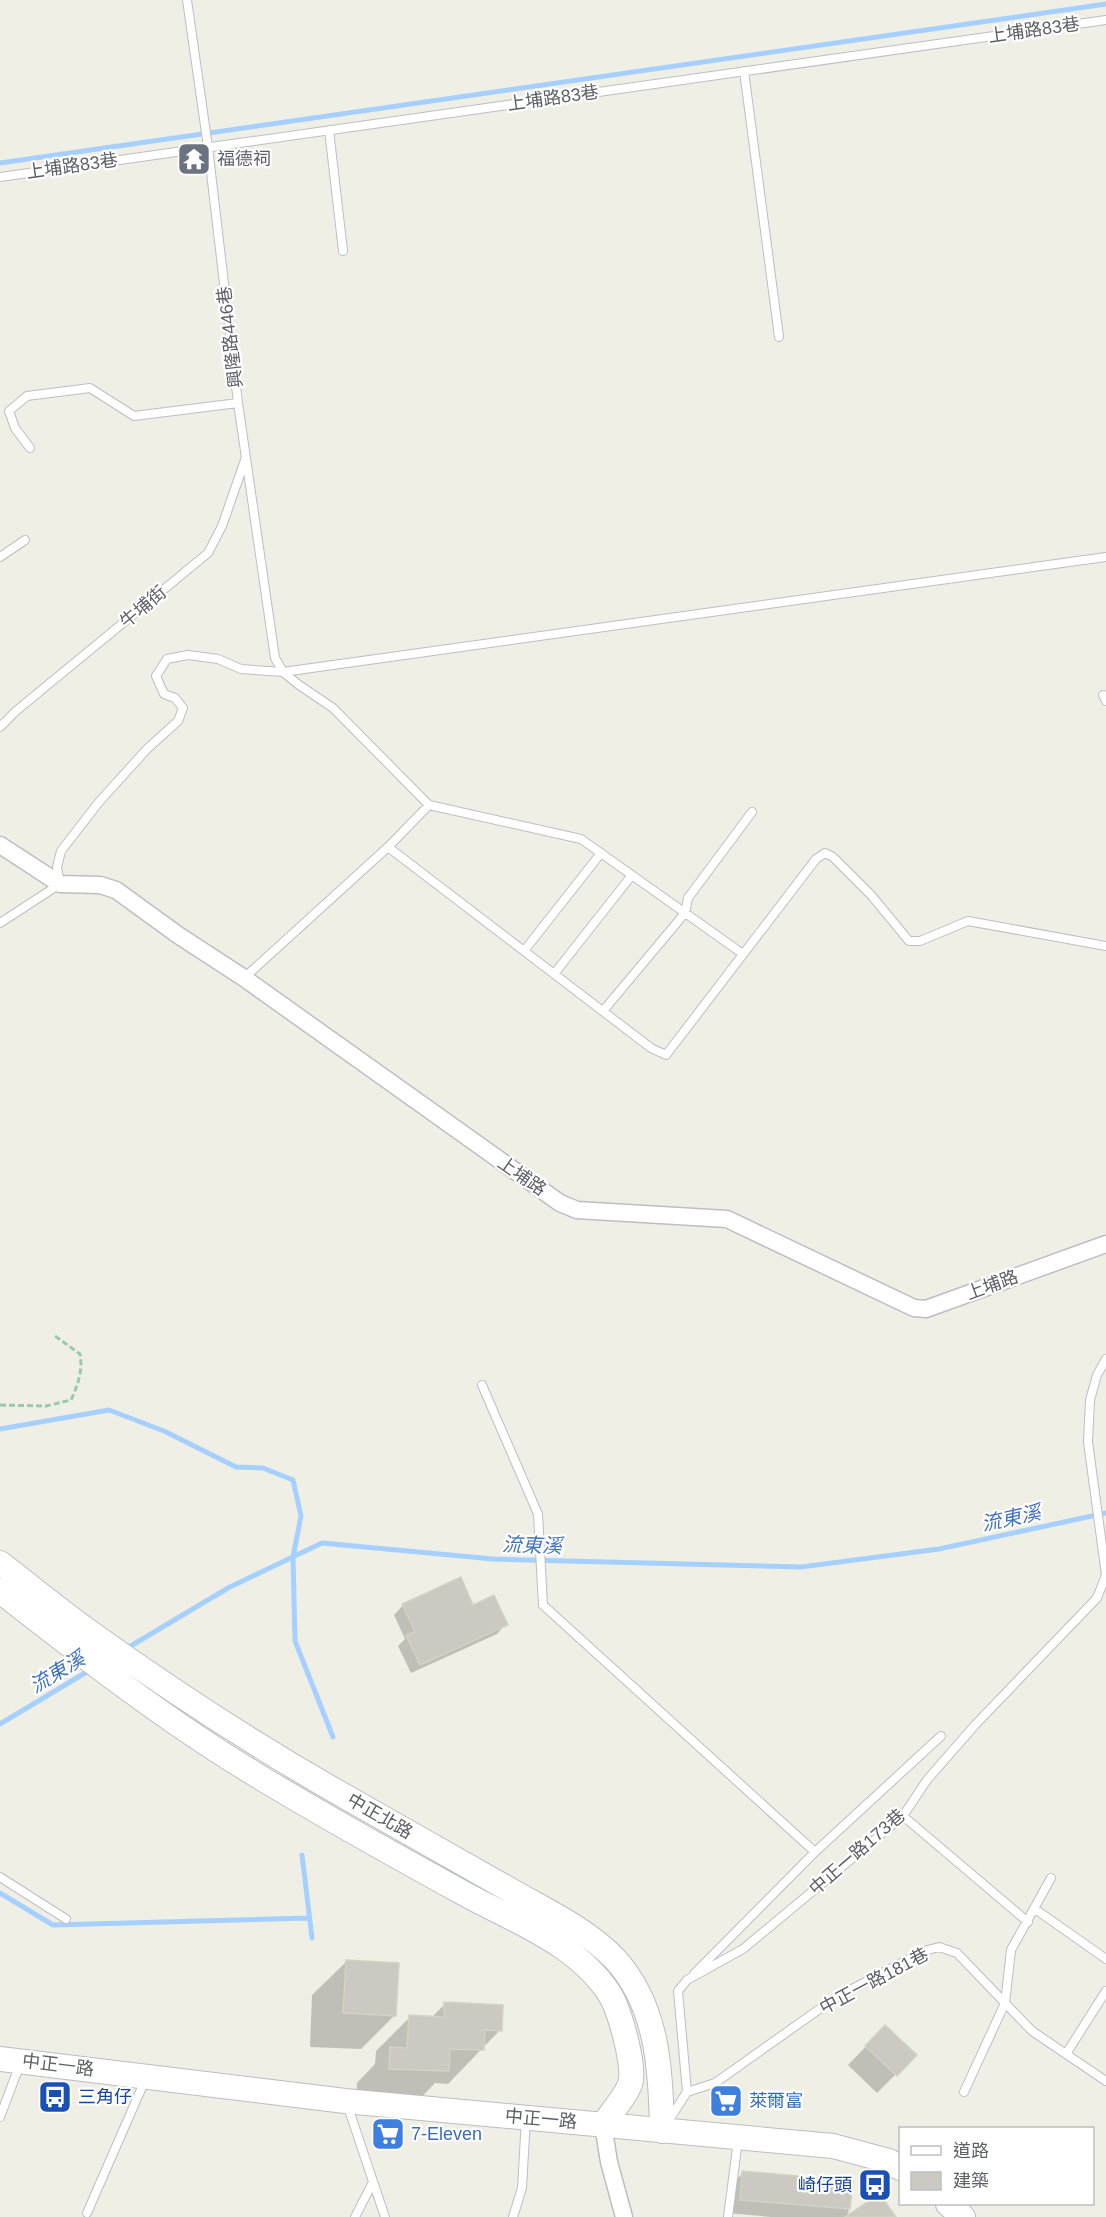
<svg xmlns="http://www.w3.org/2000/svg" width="1106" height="2217" font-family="Helvetica,'Noto Sans TC',sans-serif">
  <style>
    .shadow { fill: #0003 }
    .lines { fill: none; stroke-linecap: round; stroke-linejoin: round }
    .stream { stroke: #a6d0ff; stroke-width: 5 }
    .building { fill: #cbc9c2; stroke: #d5d1c3; stroke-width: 1.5 }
    .lane-casing { stroke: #bdbec4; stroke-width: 10 }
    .street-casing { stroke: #bdbec4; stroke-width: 19 }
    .secondary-casing { stroke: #bbbdc4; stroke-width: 26 }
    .path { stroke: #99caac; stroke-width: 3; stroke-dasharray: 6 3; stroke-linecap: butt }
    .lane { stroke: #fff; stroke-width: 8 }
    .street { stroke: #fff; stroke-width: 16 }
    .secondary { stroke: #fff; stroke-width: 24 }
    .labels { text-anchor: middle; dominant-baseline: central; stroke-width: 4.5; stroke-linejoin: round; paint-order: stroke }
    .street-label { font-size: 18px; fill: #5d6066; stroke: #fff }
    .worship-label { font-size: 18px; fill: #5b616d; stroke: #fff; text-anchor: start }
    .transit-label { font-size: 18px; fill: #164399; stroke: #fff; text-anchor: start }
    .shop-label { font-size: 18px; fill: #366cbe; stroke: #fff; text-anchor: start }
    .water-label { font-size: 20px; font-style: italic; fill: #4073c0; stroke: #fff }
  </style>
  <rect width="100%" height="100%" fill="#f0efe5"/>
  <path class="shadow" d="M 403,1605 L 473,1607 L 506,1624 L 497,1634 L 411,1673 L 398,1646 L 405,1639 L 394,1615 Z
    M 346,1962 L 394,2016 L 361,2049 L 310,2047 L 312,1995 Z
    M 445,2004 L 500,2030 L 448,2084 L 435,2083 L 414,2105 L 356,2102 L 357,2083 L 375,2064 L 376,2051 L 410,2017 L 431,2018 Z
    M 885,2027 L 915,2055 L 877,2093 L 848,2065 Z
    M 743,2173 L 851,2182 L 848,2217 L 771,2217 L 727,2213 L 729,2187 Z"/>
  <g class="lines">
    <path class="stream" d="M 0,163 L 1106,4
      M 0,1429 L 109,1410 L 164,1431 L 236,1467 L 263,1468 L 293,1480 L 301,1516 L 293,1557 L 295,1641 L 333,1737
      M 124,1650 L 228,1588 L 322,1543 L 493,1559 L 801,1567 L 939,1549 L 1106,1513
      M 0,1724 L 90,1670
      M 302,1855 L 312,1938
      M 0,1893 L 53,1925 L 309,1918"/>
  </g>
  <path class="building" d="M 461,1577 L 473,1605 L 494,1595 L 508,1625 L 420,1665 L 406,1635 L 415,1632 L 402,1604 Z
    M 346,1960 L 399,1963 L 396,2016 L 343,2013 Z
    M 444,2002 L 503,2005 L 502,2031 L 485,2030 L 484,2050 L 450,2049 L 449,2071 L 389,2069 L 390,2047 L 407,2048 L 409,2015 L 444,2017 Z
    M 885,2025 L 917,2055 L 897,2076 L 865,2046 Z
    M 742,2171 L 853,2181 L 850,2209 L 740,2200 Z
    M 879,2193 L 896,2217 L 845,2217 L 870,2200 Z"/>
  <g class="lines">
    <defs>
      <path id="lane" d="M 187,0 L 208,147 L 238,403 L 275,658 L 283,672 L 299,685 L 333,708 L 429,805 L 581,839 L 743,954
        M 744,71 L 779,337
        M 329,130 L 343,251
        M 0,177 L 1106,20
        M 30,448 L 15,428 L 9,411 L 27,396 L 90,388 L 134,416 L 238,403
        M 0,557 L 25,540
        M 1103,695 L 1106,701
        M 0,727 L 16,711 L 208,553 L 222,526 L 245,460
        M 388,847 L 651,1048 L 666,1055 L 816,859 L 825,853 L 833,857 L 871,895 L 909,941 L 920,941 L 968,921 L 1106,946
        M 0,923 L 60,884 L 57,867 L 61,851 L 99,802 L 147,749 L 178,721 L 183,708 L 175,698 L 164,694 L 156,676 L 167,659 L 188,655 L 218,659 L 241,669 L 283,672 L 1106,557
        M 524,951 L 601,853
        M 554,974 L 632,875
        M 244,978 L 388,847 L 429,805
        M 603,1011 L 685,913 L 688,898 L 752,812
        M 482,1385 L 538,1514 L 543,1605 L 815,1852 L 694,1974
        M 903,1816 L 1028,1922
        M 815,1852 L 941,1736
        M 0,1877 L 66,1919
        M 1035,1909 L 1106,1959
        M 1066,2054 L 1106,1991
        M 687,2092 L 715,2083 L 835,1998 L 924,1951 L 939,1947 L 957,1953 L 1032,2031 L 1106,2081
        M 964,2092 L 1005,2003 L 1011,1950 L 1051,1878
        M 347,2104 L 385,2217
        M 0,2117 L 20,2064
        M 669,2120 L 687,2092 L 678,1991 L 687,1980 L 743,1949 L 903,1816 L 927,1780 L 975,1725 L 1097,1598 L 1106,1575 L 1088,1442 L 1090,1400 L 1097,1375 L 1106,1359
        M 87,2213 L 146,2078
        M 355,2217 L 373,2182
        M 513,2217 L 522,2188 L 526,2118
        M 728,2217 L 738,2140"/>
      <path id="street" d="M 0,845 L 60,884 L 100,885 L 116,890 L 178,935 L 244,978 L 560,1203 L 577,1210 L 727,1219 L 914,1308 L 926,1309 L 1106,1244
        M 603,2125 L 609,2162 L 624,2217"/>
      <path id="secondary" d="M 0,1563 C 30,1586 60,1611 91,1633 C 173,1692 258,1747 346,1797 C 401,1828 455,1859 510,1890 C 545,1910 586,1929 614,1958 C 658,2005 661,2070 662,2131
        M 0,1591 C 82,1655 164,1719 253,1773 C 322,1815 394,1855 465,1894 C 516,1922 576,1943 609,1993 C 619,2008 636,2067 630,2084 C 626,2096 610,2114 603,2125
        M 0,2059 L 345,2101 L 833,2146 L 889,2161 L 900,2168
        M 948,2204 L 963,2217"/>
    </defs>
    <use href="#lane" class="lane-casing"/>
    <use href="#street" class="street-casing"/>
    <use href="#secondary" class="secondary-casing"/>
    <path class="path" d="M 0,1405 L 46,1406 L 71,1400 C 78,1385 83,1370 80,1354 L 55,1336"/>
    <use href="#lane" class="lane"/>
    <use href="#street" class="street"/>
    <use href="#secondary" class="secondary"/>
  </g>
  <defs>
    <symbol id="temple-square" viewBox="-11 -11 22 22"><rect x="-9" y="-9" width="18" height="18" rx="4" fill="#6b7280" stroke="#fff"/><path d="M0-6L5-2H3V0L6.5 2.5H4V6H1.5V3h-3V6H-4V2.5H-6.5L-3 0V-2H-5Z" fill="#fff"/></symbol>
    <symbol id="bus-square" viewBox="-11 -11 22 22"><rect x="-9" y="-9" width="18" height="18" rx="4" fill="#1a4fb4" stroke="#fff"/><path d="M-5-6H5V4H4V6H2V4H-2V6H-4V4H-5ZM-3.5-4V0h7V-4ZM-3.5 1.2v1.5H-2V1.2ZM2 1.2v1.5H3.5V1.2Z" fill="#fff"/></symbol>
    <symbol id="supermarket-square" viewBox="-11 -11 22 22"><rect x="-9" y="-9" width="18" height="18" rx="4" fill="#3f7fe0" stroke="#fff"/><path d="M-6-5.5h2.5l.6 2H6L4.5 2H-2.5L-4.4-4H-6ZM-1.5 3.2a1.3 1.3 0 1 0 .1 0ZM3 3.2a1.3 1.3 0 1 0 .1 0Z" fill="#fff"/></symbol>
  </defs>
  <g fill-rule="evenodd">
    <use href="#temple-square" x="175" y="140" width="38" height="38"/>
    <use href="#bus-square" x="36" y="2078" width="38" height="38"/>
    <use href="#supermarket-square" x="707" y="2082" width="38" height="38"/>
    <use href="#supermarket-square" x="369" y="2115" width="38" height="38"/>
    <use href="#bus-square" x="856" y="2166" width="38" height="38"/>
  </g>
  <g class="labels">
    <g class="street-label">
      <text transform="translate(1034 30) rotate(-8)">上埔路83巷</text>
      <text transform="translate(553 98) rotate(-8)">上埔路83巷</text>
      <text transform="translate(72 166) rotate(-8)">上埔路83巷</text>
      <text transform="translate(230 337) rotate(-97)">興隆路446巷</text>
      <text transform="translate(143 607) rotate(-40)">牛埔街</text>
      <text transform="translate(522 1176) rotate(35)">上埔路</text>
      <text transform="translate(992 1285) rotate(-20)">上埔路</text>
      <text transform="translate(380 1816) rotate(30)">中正北路</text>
      <text transform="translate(857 1852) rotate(-41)">中正一路173巷</text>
      <text transform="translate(874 1981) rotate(-28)">中正一路181巷</text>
      <text transform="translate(58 2065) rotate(7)">中正一路</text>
      <text transform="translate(541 2119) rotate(5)">中正一路</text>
    </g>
    <g class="worship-label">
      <text x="217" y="159">福德祠</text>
    </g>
    <g class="transit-label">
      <text x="78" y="2097">三角仔</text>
      <text x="852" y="2185" text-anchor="end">崎仔頭</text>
    </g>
    <g class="shop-label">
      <text x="749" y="2101">萊爾富</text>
      <text x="411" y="2134">7-Eleven</text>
    </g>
    <g class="water-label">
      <text transform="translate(1011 1518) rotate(-12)">流東溪</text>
      <text transform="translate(532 1545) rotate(2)">流東溪</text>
      <text transform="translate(57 1672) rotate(-31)">流東溪</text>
    </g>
  </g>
  <rect x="899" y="2127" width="195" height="78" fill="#ffffff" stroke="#bebfc2" stroke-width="1.5"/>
  <rect x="911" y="2146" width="30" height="9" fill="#ffffff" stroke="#bebfc2" stroke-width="1.5"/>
  <text x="953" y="2157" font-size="18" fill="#5d6066">道路</text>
  <rect x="911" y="2172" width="30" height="18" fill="#cbc9c2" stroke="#bebfc2" stroke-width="1.5"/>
  <text x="953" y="2187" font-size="18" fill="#5d6066">建築</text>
</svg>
